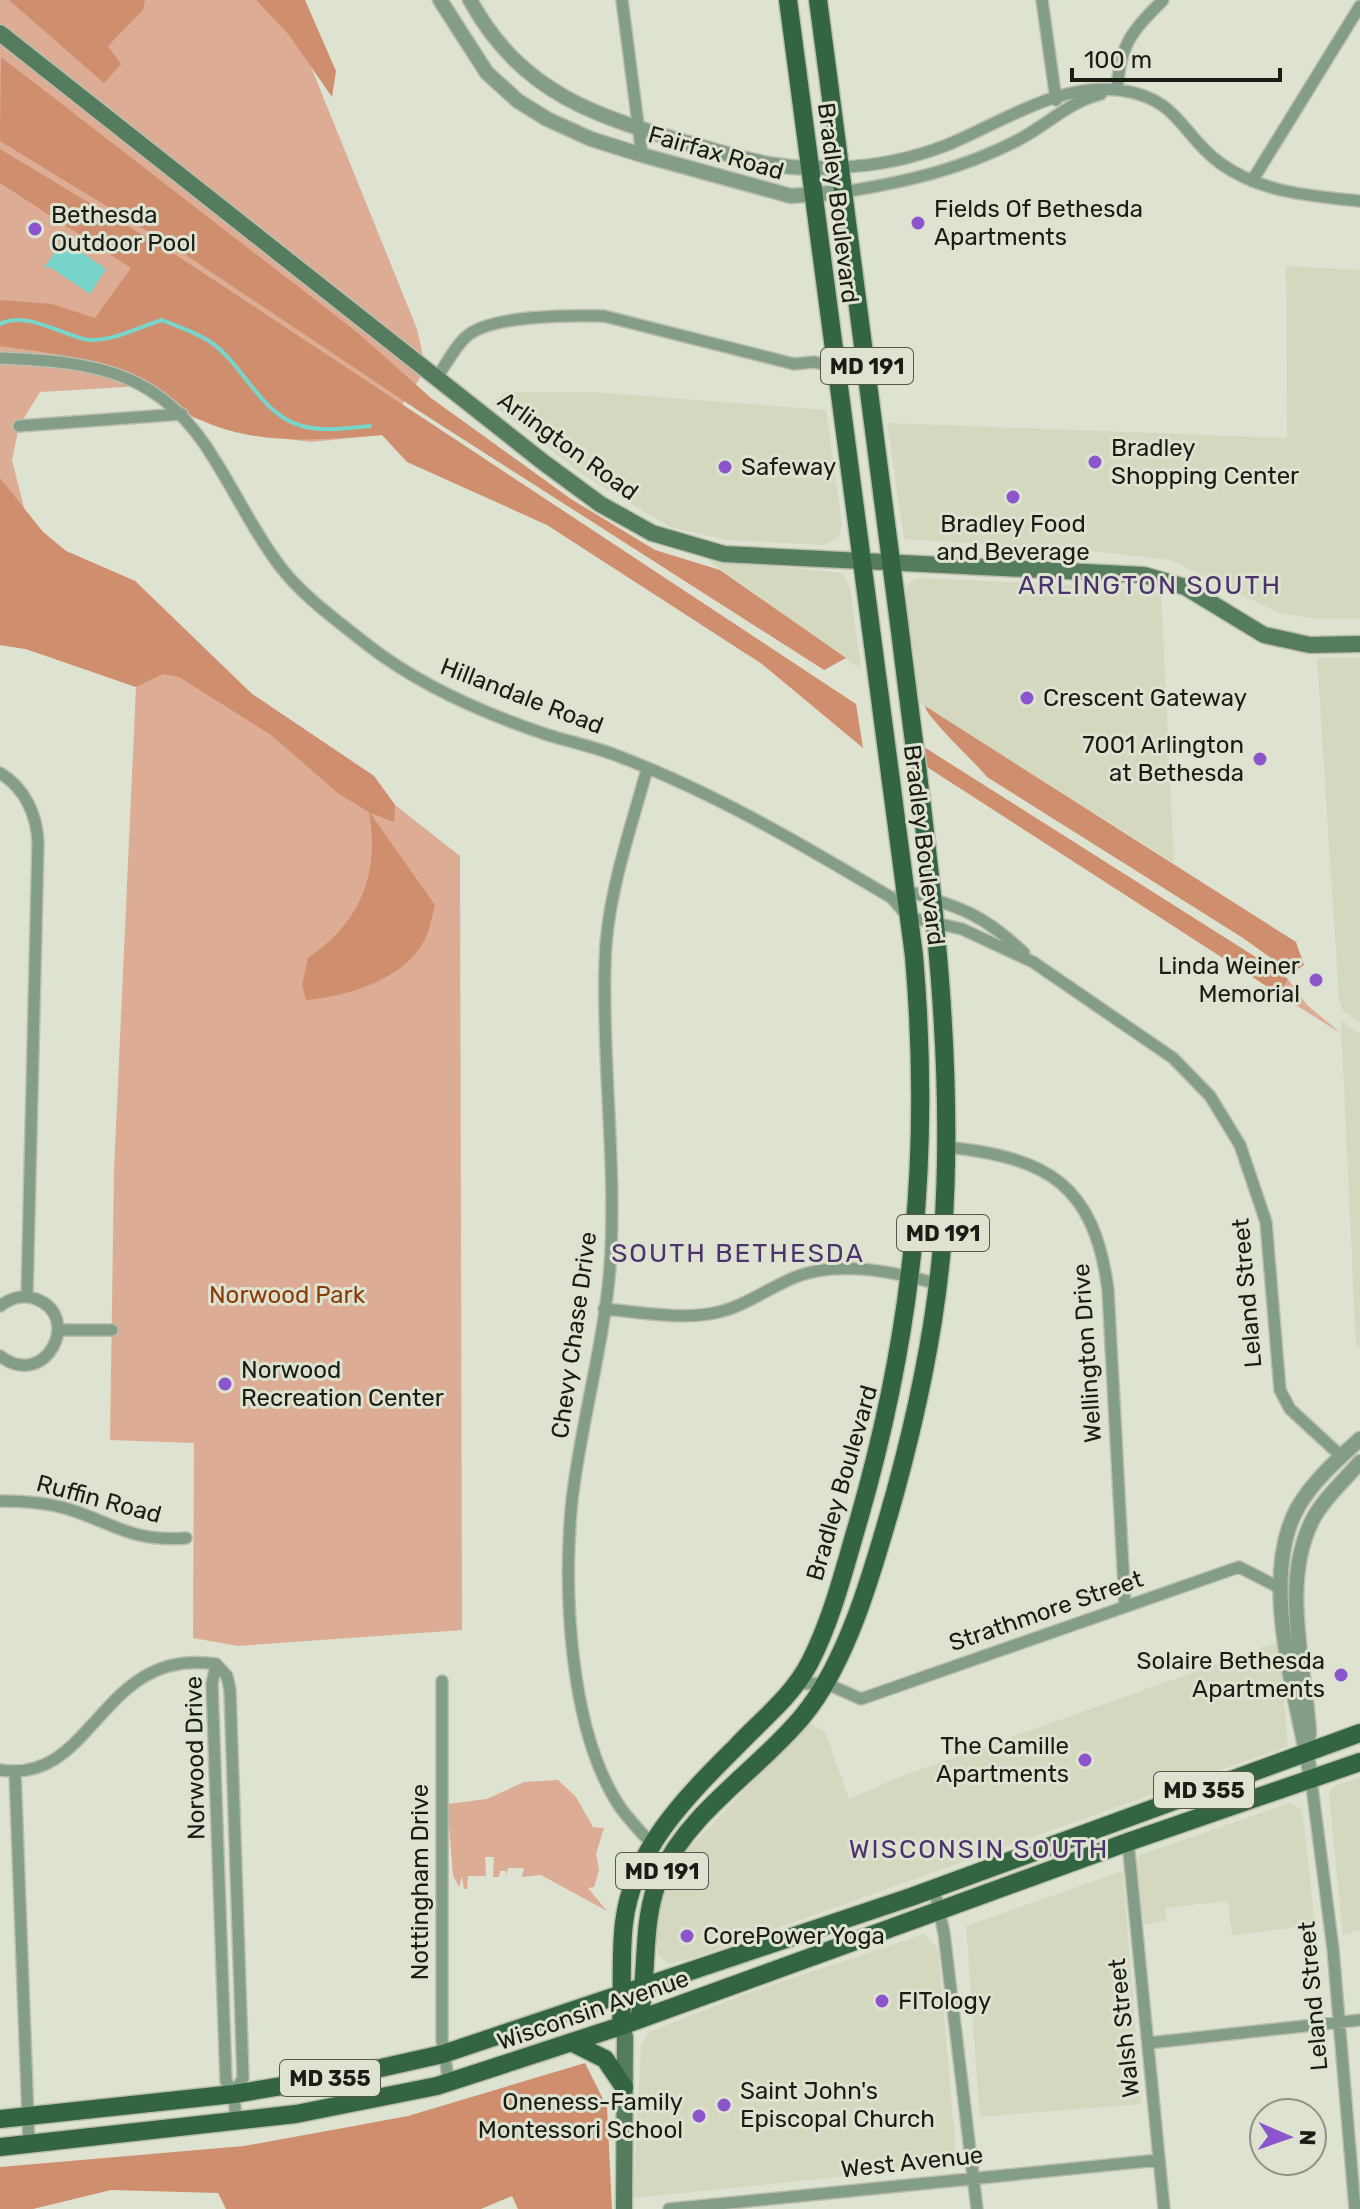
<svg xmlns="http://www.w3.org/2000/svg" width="1360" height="2209" font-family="Rubik,sans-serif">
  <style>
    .built { fill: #d3d8be }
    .green { fill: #dcac95 }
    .forest { fill: #cf8e6e }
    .water { fill: #77d5cb }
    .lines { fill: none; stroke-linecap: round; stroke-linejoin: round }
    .stream { stroke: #77d5cb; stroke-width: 4 }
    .minor-casing { stroke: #bbbeae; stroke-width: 14 }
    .tertiary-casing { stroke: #bbbeae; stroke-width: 17 }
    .secondary-casing { stroke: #bbbeae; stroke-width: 19 }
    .primary-casing { stroke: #bbbeae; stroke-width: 21 }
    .minor { stroke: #849d89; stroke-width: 11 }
    .tertiary { stroke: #849d89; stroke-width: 14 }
    .secondary { stroke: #567c5f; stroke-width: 16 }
    .primary { stroke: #346542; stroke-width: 18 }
    .poi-dot { fill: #8c55cc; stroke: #dee2d0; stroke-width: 3 }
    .labels { text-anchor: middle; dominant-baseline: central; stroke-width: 6; stroke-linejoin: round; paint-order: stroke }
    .shield { fill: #dee2d0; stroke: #55574d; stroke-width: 2 }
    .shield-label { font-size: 22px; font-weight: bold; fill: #1a1c15 }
    .street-label { font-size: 24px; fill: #1a1c15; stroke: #dee2d0 }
    .poi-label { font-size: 24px; fill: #1a1c15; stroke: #dee2d0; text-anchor: start }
    .park-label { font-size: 24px; fill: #8b3c08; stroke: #dee2d0 }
    .neighbourhood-label { font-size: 26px; letter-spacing: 2px; fill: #4d336e; stroke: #dee2d0 }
  </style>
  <rect width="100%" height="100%" fill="#dee2d0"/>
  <path class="built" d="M 1286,266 L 1360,270 L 1360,619 L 1315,619 L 1280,613 L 1170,560 L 1102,552 L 904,539 L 887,423 L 1287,438 Z
    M 505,392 L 592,392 L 826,410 L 842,524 L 839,537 L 825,545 L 728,540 L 670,527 L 582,474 L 492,404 Z
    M 708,560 L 842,573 L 850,588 L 861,669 Z
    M 918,578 L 1117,587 L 1161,593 L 1174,863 L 918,702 L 904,593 L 909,582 Z
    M 1317,658 L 1360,658 L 1360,1022 L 1343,1011 L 1339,999 Z
    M 1341,1021 L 1360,1034 L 1360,1347 L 1356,1347 Z
    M 1278,1642 L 1288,1746 L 696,1957 L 669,1964 L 658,1955 L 655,1936 L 663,1895 L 686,1851 L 810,1723 L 825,1732 L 849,1799 L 897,1778 Z
    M 1360,1777 L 1360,1930 L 1343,1935 L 1329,1793 L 1333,1787 Z
    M 1290,1803 L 1302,1809 L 1315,1925 L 1232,1935 L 1228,1901 L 1165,1908 L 1166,1921 L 1144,1924 L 1136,1864 L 1140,1855 Z
    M 1123,1871 L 1141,2104 L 980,2117 L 966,1926 Z
    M 924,1934 L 938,1949 L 957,2165 L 633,2198 L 641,2047 L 649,2032 L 751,1992 Z"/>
  <path class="green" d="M 0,0 L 284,0 L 417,329 L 426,369 L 382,435 L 310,442 L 236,432 L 183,414 L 142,386 L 40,392 L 19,426 L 12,460 L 25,512 L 43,532 L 66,551 L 135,581 L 252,694 L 374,776 L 395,805 L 460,856 L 462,1630 L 238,1646 L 193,1638 L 194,1443 L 110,1440 L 114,1171 L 136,687 L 26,649 L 0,645 Z
    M 1288,979 L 1307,1005 L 1342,1034 L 1280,995 Z
    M 558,1780 L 576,1797 L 593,1827 L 604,1828 L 596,1854 L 599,1870 L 594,1887 L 588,1888 L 607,1911 L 541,1875 L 522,1877 L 524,1868 L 508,1868 L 506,1876 L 506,1871 L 500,1871 L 499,1877 L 493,1877 L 494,1857 L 485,1857 L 486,1876 L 468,1876 L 467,1889 L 464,1889 L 462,1876 L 459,1887 L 453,1875 L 447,1804 L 487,1799 L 524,1782 Z"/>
  <path class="forest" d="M 9,0 L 145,0 L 143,10 L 108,46 L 121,64 L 104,83 Z
    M 256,0 L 305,0 L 336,71 L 332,97 L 289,35 Z
    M 1,57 L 358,333 L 431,398 L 571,499 L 655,550 L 720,570 L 846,658 L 824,670 L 419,411 L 180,251 L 0,141 Z
    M 0,149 L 179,257 L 856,704 L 863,748 L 762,664 L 547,525 L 407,462 L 382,435 C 332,439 284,444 235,432 C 188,420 165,398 125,377 C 87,356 42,352 0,346 L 0,300 L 52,304 L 95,318 L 131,268 L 0,183 Z
    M 0,478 L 43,532 L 66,551 L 135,581 L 252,694 L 374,776 L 395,805 L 394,822 L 370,813 L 435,905 C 432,916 430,930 424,941 C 404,980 345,997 306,1000 L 302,985 L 308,958 C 361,922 380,873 369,812 L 339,794 L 271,735 L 179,677 L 163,674 L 136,687 L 26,649 L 0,645 Z
    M 925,706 L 1296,942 L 1304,965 L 1292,973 L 1243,938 L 987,777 C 976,763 926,717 925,706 Z
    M 924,747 L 1262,961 L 1288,979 L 1280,995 L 927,767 Z
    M 585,2063 L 607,2107 L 612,2209 L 518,2209 L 512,2196 L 481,2209 L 226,2209 L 218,2193 L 111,2190 L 33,2209 L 0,2209 L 0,2167 L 244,2146 L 354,2126 L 408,2116 Z"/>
  <path class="water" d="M 63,240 L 106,269 L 90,294 L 50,267 L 44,268 Z"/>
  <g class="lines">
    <path class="stream" d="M 0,324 C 25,311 59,333 84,339 C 109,344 138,327 162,320 C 178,327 198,333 212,343 C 245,367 261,415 302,426 C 324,432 348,428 370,426"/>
    <defs>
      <path id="minor" d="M 622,0 L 642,155
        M 1042,0 L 1056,100
        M 1117,90 C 1120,44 1132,31 1163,0
        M 840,167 C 878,166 911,159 947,145 C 1003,122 1057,83 1119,90 C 1180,98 1180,134 1220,163 C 1261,193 1311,196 1360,201
        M 1252,181 L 1360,6
        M 843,192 C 906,182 963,169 1020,139 C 1048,124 1069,102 1101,94
        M 0,358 C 98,362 162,371 216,462 C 238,497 254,532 279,565 C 303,597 339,622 369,646 C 422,687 485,714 548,735 C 571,742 595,747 618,756 C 715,793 803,845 892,898 L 908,917 L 962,929 L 1033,962 L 1173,1058 L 1210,1096 L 1240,1145 L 1266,1222 L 1280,1390 L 1290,1409 L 1341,1456
        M 437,377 C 446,365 455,346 467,336 C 491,315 572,315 604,316 L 794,364 L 814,362 L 834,367
        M 19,426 L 182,414
        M 647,769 C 630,832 606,898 605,964 C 602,1065 617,1166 610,1267 C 604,1345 581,1422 572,1500 C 563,1590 569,1731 620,1807 C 629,1820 641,1832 652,1844
        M 0,773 C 25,788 37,815 38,843 L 27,1296
        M 901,892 L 905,890 C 959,907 982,913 1024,953
        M 947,1147 C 1047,1158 1094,1183 1108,1290 L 1125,1606
        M 0,1306 C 11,1298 23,1294 36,1299 C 83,1316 46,1391 0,1356
        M 604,1309 C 640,1312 678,1320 714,1313 C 742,1308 767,1289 793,1278 C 836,1259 895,1272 938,1284
        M 58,1330 L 112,1330
        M 0,1501 C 23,1501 45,1502 68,1509 C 116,1524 131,1542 186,1538
        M 216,1664 L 212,1684 L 226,2081 L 234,2094 L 236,2121
        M 216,1664 L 227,1676 L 230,1690 L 243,2078 L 234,2094
        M 442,1681 L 442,2040 L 449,2083
        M 797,1684 L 825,1683 L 861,1699 L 1239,1567 L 1280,1588
        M 0,1770 C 95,1785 100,1646 216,1664
        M 15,1772 L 29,2145
        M 1311,1779 L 1333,1949 L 1355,2209
        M 1128,1842 L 1164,2209
        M 934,1888 L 944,1933 L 977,2209
        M 1148,2043 L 1360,2020
        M 669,2209 L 1159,2160"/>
      <path id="tertiary" d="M 440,0 L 487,73 L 518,101 L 547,119 L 591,139 L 642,155 L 791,196 L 843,192
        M 470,0 C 522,95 598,117 695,145 C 748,160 784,172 840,167
        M 1307,1752 L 1309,1732 C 1305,1665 1280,1582 1313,1519 C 1324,1498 1345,1480 1360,1462
        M 1311,1779 C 1299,1702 1257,1580 1298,1507 C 1313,1481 1338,1459 1360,1439"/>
      <path id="secondary" d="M 0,33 L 543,462 L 600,504 L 652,533 L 724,554 L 1144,575 L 1185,587 L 1264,635 L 1310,645 L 1360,644
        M 621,2026 L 625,2037 L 624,2209"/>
      <path id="primary" d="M 639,2019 C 649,1972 640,1919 661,1874 C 690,1811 758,1770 802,1717 C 849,1661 875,1563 895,1493 C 918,1409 937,1319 943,1233 C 957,1032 924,829 900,631 C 873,420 846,210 818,0
        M 621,2026 C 623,1992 620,1957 624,1923 C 633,1849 685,1798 735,1748 C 761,1720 792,1697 810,1662 C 833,1617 845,1566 859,1519 C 914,1327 931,1154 914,956 L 788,0
        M 573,2043 L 605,2059 L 624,2087
        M 0,2119 L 234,2094 L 354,2074 L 443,2054 L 911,1897 L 1360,1733
        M 0,2147 L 296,2114 L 437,2086 L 621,2026 L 1128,1842 L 1360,1762"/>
    </defs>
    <use href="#minor" class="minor-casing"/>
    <use href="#tertiary" class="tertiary-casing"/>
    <use href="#secondary" class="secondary-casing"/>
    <use href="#primary" class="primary-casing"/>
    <use href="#minor" class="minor"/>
    <use href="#tertiary" class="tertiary"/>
    <use href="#secondary" class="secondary"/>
    <use href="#primary" class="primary"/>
  </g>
  <g class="poi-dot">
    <circle cx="918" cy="223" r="8"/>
    <circle cx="35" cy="229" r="8"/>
    <circle cx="1095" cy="462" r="8"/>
    <circle cx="725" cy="467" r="8"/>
    <circle cx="1013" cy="497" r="8"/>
    <circle cx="1027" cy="698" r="8"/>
    <circle cx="1260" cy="759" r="8"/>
    <circle cx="1316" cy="980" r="8"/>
    <circle cx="225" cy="1384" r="8"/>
    <circle cx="1341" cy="1675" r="8"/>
    <circle cx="1085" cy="1760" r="8"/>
    <circle cx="687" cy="1936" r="8"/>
    <circle cx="882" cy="2001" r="8"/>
    <circle cx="724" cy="2105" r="8"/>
    <circle cx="699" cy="2116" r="8"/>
  </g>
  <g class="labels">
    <g class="shield">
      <rect x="821" y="348" width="92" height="36" rx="6"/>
      <rect x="897" y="1215" width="92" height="36" rx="6"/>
      <rect x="1154" y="1772" width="100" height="36" rx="6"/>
      <rect x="616" y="1853" width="92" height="36" rx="6"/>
      <rect x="280" y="2060" width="100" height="36" rx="6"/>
    </g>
    <g class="shield-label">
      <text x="867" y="366">MD 191</text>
      <text x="943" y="1233">MD 191</text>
      <text x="1204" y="1790">MD 355</text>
      <text x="662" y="1871">MD 191</text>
      <text x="330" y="2078">MD 355</text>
    </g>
    <g class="street-label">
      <text transform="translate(716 153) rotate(16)">Fairfax Road</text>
      <text transform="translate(838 203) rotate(83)">Bradley Boulevard</text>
      <text transform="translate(568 446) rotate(36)">Arlington Road</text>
      <text transform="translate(522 696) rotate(21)">Hillandale Road</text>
      <text transform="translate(924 845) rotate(83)">Bradley Boulevard</text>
      <text transform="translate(1247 1293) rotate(-95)">Leland Street</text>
      <text transform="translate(574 1335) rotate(-82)">Chevy Chase Drive</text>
      <text transform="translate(1087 1353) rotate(-94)">Wellington Drive</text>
      <text transform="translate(842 1483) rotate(-74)">Bradley Boulevard</text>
      <text transform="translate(99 1499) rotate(15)">Ruffin Road</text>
      <text transform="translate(1046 1611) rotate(-19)">Strathmore Street</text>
      <text transform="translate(195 1758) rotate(-91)">Norwood Drive</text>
      <text transform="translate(420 1882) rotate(-90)">Nottingham Drive</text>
      <text transform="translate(1313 1996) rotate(-95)">Leland Street</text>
      <text transform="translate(593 2010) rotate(-19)">Wisconsin Avenue</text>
      <text transform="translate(1124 2028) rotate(-96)">Walsh Street</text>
      <text transform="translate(912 2162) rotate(-6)">West Avenue</text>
    </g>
    <g class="poi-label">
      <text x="934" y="209">Fields Of Bethesda<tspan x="934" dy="28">Apartments</tspan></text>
      <text x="51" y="215">Bethesda<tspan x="51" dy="28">Outdoor Pool</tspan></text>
      <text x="1111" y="448">Bradley<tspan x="1111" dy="28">Shopping Center</tspan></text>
      <text x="741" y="467">Safeway</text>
      <text x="1013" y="524" text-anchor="middle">Bradley Food<tspan x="1013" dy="28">and Beverage</tspan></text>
      <text x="1043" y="698">Crescent Gateway</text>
      <text x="1244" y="745" text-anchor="end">7001 Arlington<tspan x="1244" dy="28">at Bethesda</tspan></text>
      <text x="1300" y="966" text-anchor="end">Linda Weiner<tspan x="1300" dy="28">Memorial</tspan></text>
      <text x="241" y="1370">Norwood<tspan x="241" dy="28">Recreation Center</tspan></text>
      <text x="1325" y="1661" text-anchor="end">Solaire Bethesda<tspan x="1325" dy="28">Apartments</tspan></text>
      <text x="1069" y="1746" text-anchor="end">The Camille<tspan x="1069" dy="28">Apartments</tspan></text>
      <text x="703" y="1936">CorePower Yoga</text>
      <text x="898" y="2001">FITology</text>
      <text x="740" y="2091">Saint John's<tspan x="740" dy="28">Episcopal Church</tspan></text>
      <text x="683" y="2102" text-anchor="end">Oneness-Family<tspan x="683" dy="28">Montessori School</tspan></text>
    </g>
    <g class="park-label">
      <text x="287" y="1295">Norwood Park</text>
    </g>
    <g class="neighbourhood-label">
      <text x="1150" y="585">ARLINGTON SOUTH</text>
      <text x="738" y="1253">SOUTH BETHESDA</text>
      <text x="979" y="1849">WISCONSIN SOUTH</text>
    </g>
  </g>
  <g transform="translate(1288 2137) rotate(92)"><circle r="38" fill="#dee2d0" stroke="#909385" stroke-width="2"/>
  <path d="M0-6L14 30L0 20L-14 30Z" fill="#8c55cc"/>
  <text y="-12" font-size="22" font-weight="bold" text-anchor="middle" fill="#1a1c15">N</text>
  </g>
  <path d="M1072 68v12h208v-12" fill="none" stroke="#1a1c15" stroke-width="4"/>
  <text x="1084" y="68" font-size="24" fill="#1a1c15" stroke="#dee2d0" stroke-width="6" paint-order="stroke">100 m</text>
</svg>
